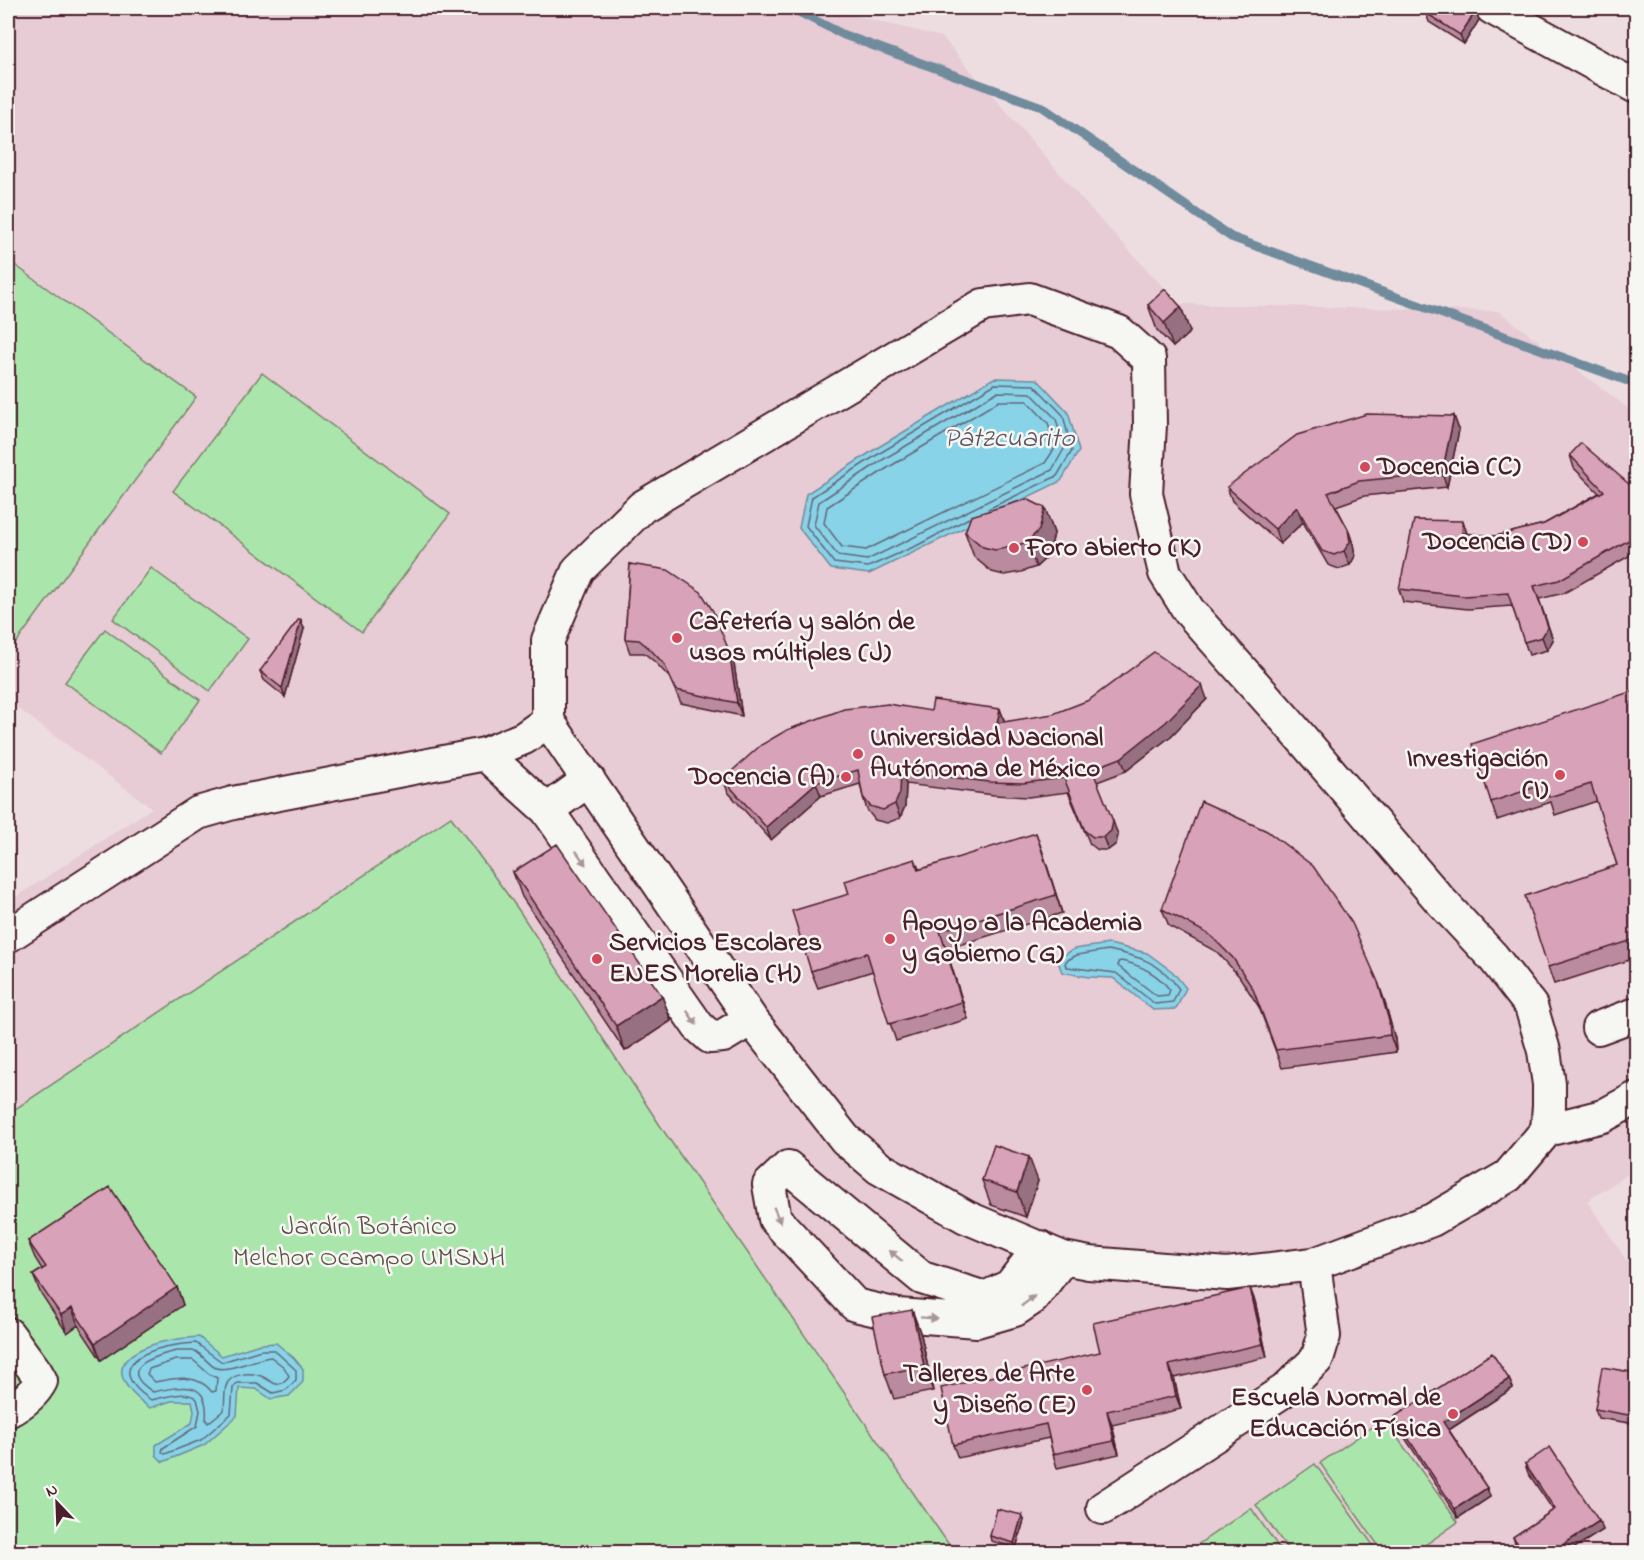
<svg xmlns="http://www.w3.org/2000/svg" width="1644" height="1560" font-family="'Indie Flower',sans-serif">
  <style>
    .built { fill: #e7cbd5 }
    .green { fill: #aae6ac; stroke: #7a826c; stroke-width: 1.5 }
    .water { fill: #88d3e8; stroke: #6f8b9c; stroke-width: 1.5 }
    .lines { fill: none; stroke-linecap: round; stroke-linejoin: round }
    .shore { stroke: #636777; stroke-width: 1.5 }
    .stream { stroke: #6f8b9c; stroke-width: 9 }
    .minor-casing { stroke: #4a1f2b; stroke-width: 36 }
    .minor { stroke: #f6f6f2; stroke-width: 32 }
    .wall { fill: #ba8b9f; stroke: #4a1f2b; stroke-width: 1.5 }
    .shaded-wall { fill: #977182; stroke: #4a1f2b; stroke-width: 1.5 }
    .building { fill: #d8a2b9; stroke: #4a1f2b; stroke-width: 1.5 }
    .oneway { fill: #a99598 }
    .poi-dot { fill: #d1495b; stroke: #f6f6f2; stroke-width: 2 }
    .labels { text-anchor: middle; dominant-baseline: central; stroke-width: 5; stroke-linejoin: round; paint-order: stroke }
    .poi-label { font-size: 27px; font-weight: bold; fill: #4a1f2b; stroke: #f6f6f2; text-anchor: start }
    .park-label { font-size: 27px; fill: #62514b; stroke: #f6f6f2 }
    .water-label { font-size: 28px; font-style: italic; fill: #5d5564; stroke: #f6f6f2 }
  </style>
  <rect width="100%" height="100%" fill="#eddde1"/>
  <filter id="ink" filterUnits="userSpaceOnUse"><feTurbulence type="fractalNoise" baseFrequency=".0167" numOctaves="2"/><feDisplacementMap in="SourceGraphic" scale="12" xChannelSelector="R" yChannelSelector="G"/><feConvolveMatrix kernelMatrix="1 2 1 2 8 2 1 2 1" color-interpolation-filters="sRGB"/></filter>
  <g filter="url(#ink)">
    <path class="built" d="M 8,8 L 824,8 L 942,37 L 1085,203 L 1179,304 L 1498,311 L 1636,414 L 1636,1169 L 1587,1201 L 1636,1275 L 1636,1552 L 954,1552 L 665,1133 L 518,909 L 451,817 L 8,1114 L 8,902 L 152,808 L 8,701 Z"/>
    <path class="green" d="M 8,260 L 196,397 L 8,654 Z
      M 262,373 L 450,514 L 362,632 L 173,491 Z
      M 151,568 L 248,639 L 210,691 L 113,619 Z
      M 105,629 L 200,700 L 161,753 L 65,682 Z
      M 451,817 L 518,909 L 665,1133 L 954,1552 L 8,1552 L 8,1114 Z
      M 1384,1419 L 1458,1522 L 1415,1552 L 1383,1552 L 1320,1463 Z
      M 1315,1464 L 1378,1552 L 1290,1552 L 1256,1505 Z
      M 1251,1508 L 1282,1552 L 1187,1552 Z"/>
    <path class="water" d="M 994,378 L 1037,379 L 1068,412 L 1079,451 L 1061,481 L 869,574 L 831,569 L 799,528 L 806,494 L 877,448 Z
      M 1109,944 L 1147,953 L 1173,972 L 1186,988 L 1176,1009 L 1153,1010 L 1113,978 L 1089,977 L 1062,972 L 1057,959 L 1074,949 Z
      M 199,1337 L 222,1356 L 260,1344 L 276,1343 L 294,1358 L 303,1369 L 303,1382 L 289,1396 L 271,1399 L 256,1389 L 239,1388 L 237,1416 L 204,1445 L 163,1462 L 156,1455 L 156,1445 L 192,1423 L 194,1411 L 192,1401 L 171,1401 L 150,1408 C 82,1359 152,1339 199,1337 Z"/>
    <g class="lines">
      <path class="shore" d="M 997,392 L 1031,393 L 1056,419 L 1064,449 L 1052,470 L 867,560 L 838,556 L 814,525 L 819,502 L 884,459 Z
        M 999,401 L 1027,401 L 1048,423 L 1055,448 L 1045,463 L 866,550 L 842,547 L 824,523 L 827,507 L 889,467 Z
        M 969,518 L 918,545 L 868,567 L 834,563 L 806,526 L 812,497 L 880,453 L 995,384 L 1034,385 L 1063,415 L 1072,451 L 1057,476 L 988,509
        M 1108,950 C 1138,956 1161,962 1179,989 L 1173,1002 L 1155,1004 L 1116,973 L 1067,967 L 1065,964 L 1066,961 L 1077,955 Z
        M 1121,961 C 1141,965 1157,973 1170,990 L 1168,995 L 1157,996 L 1118,966 L 1118,962 Z
        M 196,1343 L 222,1362 L 261,1350 L 274,1350 L 296,1370 L 296,1380 L 286,1390 L 273,1393 L 257,1383 L 237,1383 L 233,1388 L 231,1414 L 201,1440 L 165,1454 L 162,1452 L 163,1448 L 197,1426 L 200,1411 L 197,1399 C 185,1389 164,1398 151,1400 C 94,1361 161,1344 196,1343 Z
        M 176,1351 L 195,1351 C 202,1355 207,1362 214,1367 C 225,1374 256,1358 271,1357 L 284,1367 L 289,1376 C 276,1392 274,1381 261,1376 C 250,1372 230,1373 226,1386 C 224,1393 225,1402 224,1410 L 208,1423 L 206,1420 C 210,1379 182,1386 153,1392 C 115,1368 152,1357 176,1351 Z
        M 176,1360 L 193,1360 L 209,1374 L 217,1378 L 216,1391 L 212,1392 C 198,1373 175,1378 155,1382 L 147,1374 L 149,1369 Z"/>
      <path class="stream" d="M 791,8 L 844,35 L 1042,107 L 1231,237 L 1636,384"/>
      <defs>
        <path id="minor" d="M 1492,8 L 1636,87
          M 1029,299 L 1119,332 L 1149,359 L 1150,425 L 1146,494 L 1165,573 L 1189,611 L 1286,720 L 1439,899 L 1493,957 L 1531,1006 L 1544,1051 L 1549,1084 L 1549,1106 L 1547,1130 L 1508,1176 L 1432,1220 L 1314,1264 L 1227,1274 L 1089,1263 L 1063,1258 L 966,1217 L 879,1168 L 845,1139 L 751,1019 L 548,721 L 548,640 L 578,570 L 642,507 L 983,305 Z
          M 485,754 L 547,810 L 589,780
          M 547,810 L 698,1026 L 710,1037 L 723,1036 L 751,1019
          M 8,936 L 198,813 L 233,803 L 485,754 L 524,738 L 548,721
          M 1598,1028 L 1636,1014
          M 1547,1130 L 1603,1116 L 1636,1098
          M 985,1298 L 922,1278 L 788,1167 L 769,1185 L 775,1219 L 855,1305 L 898,1315 L 977,1321 L 1015,1310 L 1033,1298 L 1063,1258
          M 978,1318 L 985,1298 L 1010,1286 L 1040,1247
          M 8,1334 L 36,1372 L 41,1381 C 34,1395 21,1404 8,1411
          M 1103,1508 L 1285,1390 L 1317,1359 L 1324,1336 L 1314,1264"/>
      </defs>
      <use href="#minor" class="minor-casing"/>
      <use href="#minor" class="minor"/>
    </g>
    <path class="wall" d="M 1426,13 L 1479,20 L 1464,44 L 1429,22 Z
      M 1148,305 L 1181,307 L 1190,332 L 1173,347 L 1157,330 Z
      M 1454,416 L 1459,430 L 1447,487 L 1364,496 L 1336,506 L 1348,529 L 1353,544 L 1355,556 L 1350,565 L 1339,569 L 1328,565 L 1303,522 L 1280,544 L 1232,501 L 1227,487 Z
      M 1570,455 L 1636,490 L 1636,552 L 1564,593 L 1539,599 L 1553,640 L 1547,650 L 1529,655 L 1512,606 L 1468,609 L 1403,602 L 1399,589 L 1463,521 L 1467,534 L 1496,536 L 1544,524 L 1599,493 L 1574,468 Z
      M 1045,508 L 1054,533 L 1049,555 L 1036,567 L 1021,572 L 1004,575 L 992,572 L 974,557 L 965,532 Z
      M 630,564 L 734,664 L 742,716 L 681,703 L 669,677 L 655,662 L 644,653 L 630,653 L 625,639 Z
      M 304,629 L 285,697 L 264,680 L 260,671 Z
      M 1636,690 L 1636,958 L 1554,984 L 1548,967 L 1617,865 L 1597,801 L 1555,815 L 1551,802 L 1497,820 L 1491,802 Z
      M 1207,699 L 1171,736 L 1126,771 L 1097,782 L 1118,835 L 1116,844 L 1108,850 L 1098,850 L 1090,844 L 1068,792 L 1028,797 L 994,795 L 906,784 L 905,806 L 900,818 L 887,823 L 875,820 L 867,810 L 863,797 L 860,784 L 821,796 L 771,840 L 728,792 L 723,779 L 931,711 L 1000,709 L 1005,722 Z
      M 1042,850 L 1062,913 L 946,949 L 968,1019 L 896,1041 L 873,971 L 818,988 L 811,971 L 849,894 L 915,859 L 919,869 Z
      M 513,872 L 662,996 L 671,1021 L 625,1051 L 522,897 Z
      M 1162,909 L 1384,999 L 1395,1039 L 1396,1052 L 1282,1068 L 1259,1007 L 1239,976 L 1217,952 L 1169,926 Z
      M 982,1180 L 1038,1181 L 1026,1217 L 991,1205 Z
      M 28,1241 L 177,1287 L 183,1305 L 101,1360 L 78,1325 L 67,1333 L 40,1292 L 33,1275 L 42,1269 L 35,1258 Z
      M 1255,1301 L 1267,1357 L 1174,1378 L 1181,1409 L 1112,1425 L 1119,1454 L 1057,1468 L 1053,1454 L 1049,1438 L 958,1458 L 953,1445 L 1100,1352 Z
      M 912,1310 L 921,1335 L 933,1391 L 894,1399 L 885,1374 Z
      M 1636,1373 L 1636,1424 L 1598,1418 L 1595,1409 Z
      M 1509,1379 L 1513,1388 L 1449,1430 L 1487,1488 L 1490,1497 L 1458,1518 L 1397,1426 L 1394,1417 Z
      M 1525,1464 L 1599,1521 L 1603,1530 L 1568,1552 L 1521,1552 L 1516,1546 L 1513,1537 L 1553,1510 L 1528,1473 Z
      M 1024,1520 L 1016,1548 L 991,1541 L 990,1536 Z"/>
    <path class="shaded-wall" d="M 1476,11 L 1479,20 L 1464,44 L 1460,35 Z
      M 1181,307 L 1190,332 L 1173,347 L 1164,323 Z
      M 1454,416 L 1459,430 L 1447,487 L 1442,473 Z
      M 1297,507 L 1303,522 L 1280,544 L 1275,529 Z
      M 1045,508 L 1054,533 L 1049,555 L 1036,567 L 1027,542 Z
      M 1463,521 L 1467,534 L 1462,533 Z
      M 1348,529 L 1353,544 L 1355,556 L 1350,565 L 1344,551 Z
      M 1534,586 L 1553,640 L 1547,650 L 1542,637 Z
      M 301,620 L 304,629 L 285,697 L 282,688 Z
      M 729,651 L 734,664 L 742,716 L 737,703 Z
      M 1202,685 L 1207,699 L 1171,736 L 1126,771 L 1121,758 Z
      M 1000,709 L 1005,723 L 997,723 Z
      M 901,771 L 906,784 L 905,806 L 900,818 L 895,804 Z
      M 816,783 L 821,796 L 771,840 L 766,827 Z
      M 1113,821 L 1118,835 L 1116,844 L 1108,850 L 1103,837 Z
      M 1036,833 L 1042,850 L 1062,913 L 1056,895 Z
      M 940,931 L 946,949 L 968,1019 L 962,1002 Z
      M 1378,982 L 1384,999 L 1395,1039 L 1396,1052 L 1390,1035 Z
      M 662,996 L 671,1021 L 625,1051 L 616,1026 Z
      M 1029,1157 L 1038,1181 L 1026,1217 L 1017,1192 Z
      M 177,1287 L 183,1305 L 101,1360 L 95,1343 Z
      M 1250,1288 L 1255,1301 L 1267,1357 L 1263,1344 Z
      M 72,1308 L 78,1325 L 67,1333 L 61,1315 Z
      M 912,1310 L 921,1335 L 933,1391 L 924,1366 Z
      M 1169,1365 L 1174,1378 L 1181,1409 L 1176,1396 Z
      M 1509,1379 L 1513,1388 L 1447,1431 L 1443,1422 Z
      M 1636,1401 L 1636,1423 L 1634,1416 Z
      M 1107,1411 L 1112,1425 L 1119,1454 L 1114,1441 Z
      M 1487,1488 L 1490,1497 L 1458,1518 L 1455,1509 Z
      M 1022,1515 L 1024,1520 L 1016,1548 L 1014,1543 Z
      M 1599,1521 L 1603,1530 L 1568,1552 L 1552,1552 Z"/>
    <path class="building" d="M 1430,8 L 1473,8 L 1476,11 L 1460,35 L 1426,13 Z
      M 1165,289 L 1181,307 L 1164,323 L 1148,305 Z
      M 1367,414 L 1454,416 L 1442,473 L 1359,481 L 1328,493 L 1348,529 L 1350,542 L 1344,551 L 1334,555 L 1322,551 L 1297,507 L 1275,529 L 1227,487 L 1297,435 Z
      M 1581,443 L 1636,490 L 1636,536 L 1559,580 L 1534,586 L 1548,627 L 1542,637 L 1524,642 L 1508,593 L 1464,596 L 1399,589 L 1414,520 L 1463,521 L 1462,533 L 1496,536 L 1544,524 L 1604,491 L 1570,455 Z
      M 1027,499 L 1045,508 L 1039,530 L 1027,542 L 1012,547 L 995,550 L 983,547 L 965,532 L 971,516 Z
      M 630,564 L 668,570 L 701,592 L 713,611 L 729,651 L 737,703 L 676,690 L 664,664 L 650,649 L 639,640 L 625,639 Z
      M 299,619 L 301,620 L 282,688 L 260,671 Z
      M 1154,652 L 1202,685 L 1166,722 L 1121,758 L 1092,769 L 1113,821 L 1111,831 L 1103,837 L 1093,837 L 1085,831 L 1064,778 L 1023,783 L 989,782 L 901,771 L 900,793 L 895,804 L 883,810 L 870,806 L 863,797 L 858,770 L 816,783 L 766,827 L 723,779 L 761,745 L 787,730 L 844,709 L 888,704 L 931,711 L 933,700 L 1000,709 L 997,723 L 1053,714 L 1089,700 Z
      M 1636,690 L 1636,939 L 1548,967 L 1525,896 L 1617,865 L 1591,784 L 1549,797 L 1545,784 L 1491,802 L 1472,744 Z
      M 1201,801 L 1267,831 L 1313,866 L 1352,923 L 1378,982 L 1389,1021 L 1390,1035 L 1276,1050 L 1253,989 L 1233,958 L 1210,935 L 1162,909 Z
      M 1036,833 L 1056,895 L 940,931 L 962,1002 L 889,1024 L 867,953 L 811,971 L 792,911 L 849,894 L 845,881 L 915,859 L 918,870 Z
      M 557,844 L 662,996 L 616,1026 L 513,872 Z
      M 994,1145 L 1029,1157 L 1017,1192 L 982,1180 Z
      M 110,1187 L 177,1287 L 95,1343 L 72,1308 L 61,1315 L 33,1275 L 46,1267 L 28,1241 Z
      M 1250,1288 L 1263,1344 L 1169,1365 L 1176,1396 L 1107,1411 L 1114,1441 L 1053,1454 L 1046,1424 L 953,1445 L 941,1388 L 1100,1352 L 1093,1323 Z
      M 912,1310 L 924,1366 L 885,1374 L 872,1317 Z
      M 1492,1353 L 1509,1379 L 1443,1422 L 1487,1488 L 1455,1509 L 1394,1417 Z
      M 1602,1367 L 1636,1373 L 1636,1401 L 1634,1416 L 1595,1409 Z
      M 1550,1447 L 1599,1521 L 1552,1552 L 1524,1552 L 1513,1537 L 1555,1509 L 1525,1464 Z
      M 997,1509 L 1022,1515 L 1014,1543 L 990,1536 Z"/>
    <defs><path id="oneway-solid" d="M-6-.8H1V-3.2L6.5 0L1 3.2V.8H-6Z" transform="scale(1.5)"/></defs>
    <g class="oneway">
      <use href="#oneway-solid" transform="translate(581 858) rotate(55)"/>
      <use href="#oneway-solid" transform="translate(692 1018) rotate(55)"/>
      <use href="#oneway-solid" transform="translate(777 1215) rotate(67)"/>
      <use href="#oneway-solid" transform="translate(896 1256) rotate(-140)"/>
      <use href="#oneway-solid" transform="translate(1028 1301) rotate(-38)"/>
      <use href="#oneway-solid" transform="translate(929 1318) rotate(4)"/>
    </g>
  </g>
  <g class="poi-dot">
    <circle cx="1365" cy="467" r="6"/>
    <circle cx="1583" cy="542" r="6"/>
    <circle cx="1014" cy="548" r="6"/>
    <circle cx="677" cy="638" r="6"/>
    <circle cx="858" cy="754" r="6"/>
    <circle cx="1560" cy="775" r="6"/>
    <circle cx="846" cy="777" r="6"/>
    <circle cx="890" cy="939" r="6"/>
    <circle cx="597" cy="959" r="6"/>
    <circle cx="1087" cy="1390" r="6"/>
    <circle cx="1453" cy="1414" r="6"/>
  </g>
  <g class="labels">
    <g class="poi-label">
      <text x="1377" y="467">Docencia (C)</text>
      <text x="1571" y="542" text-anchor="end">Docencia (D)</text>
      <text x="1026" y="548">Foro abierto (K)</text>
      <text x="689" y="622">Cafetería y salón de<tspan x="689" dy="31">usos múltiples (J)</tspan></text>
      <text x="870" y="738">Universidad Nacional<tspan x="870" dy="31">Autónoma de México</tspan></text>
      <text x="1548" y="759" text-anchor="end">Investigación<tspan x="1548" dy="31">(I)</tspan></text>
      <text x="834" y="777" text-anchor="end">Docencia (A)</text>
      <text x="902" y="923">Apoyo a la Academia<tspan x="902" dy="31">y Gobierno (G)</tspan></text>
      <text x="609" y="943">Servicios Escolares<tspan x="609" dy="31">ENES Morelia (H)</tspan></text>
      <text x="1075" y="1374" text-anchor="end">Talleres de Arte<tspan x="1075" dy="31">y Diseño (E)</tspan></text>
      <text x="1441" y="1398" text-anchor="end">Escuela Normal de<tspan x="1441" dy="31">Educación Física</tspan></text>
    </g>
    <g class="park-label">
      <text x="369" y="1227">Jardín Botánico<tspan x="369" dy="31">Melchor Ocampo UMSNH</tspan></text>
    </g>
    <g class="water-label">
      <text x="1009" y="439">Pátzcuarito</text>
    </g>
  </g>
  <rect width="1644" height="1560" fill="none" stroke="#f6f6f2" stroke-width="30"/>
  <rect x="15" y="15" width="1614" height="1530" fill="none" stroke="#4a1f2b" stroke-width="2" filter="url(#ink)"/>
  <g transform="translate(57 1503) rotate(337)" stroke="#f6f6f2" stroke-width="4.5" paint-order="stroke">
  <path d="M0-4.5L10 22L0 15L-10 22Z" fill="#4a1f2b"/>
  <text y="-9" font-size="16" font-weight="bold" text-anchor="middle" fill="#4a1f2b">N</text>
  </g>
</svg>
